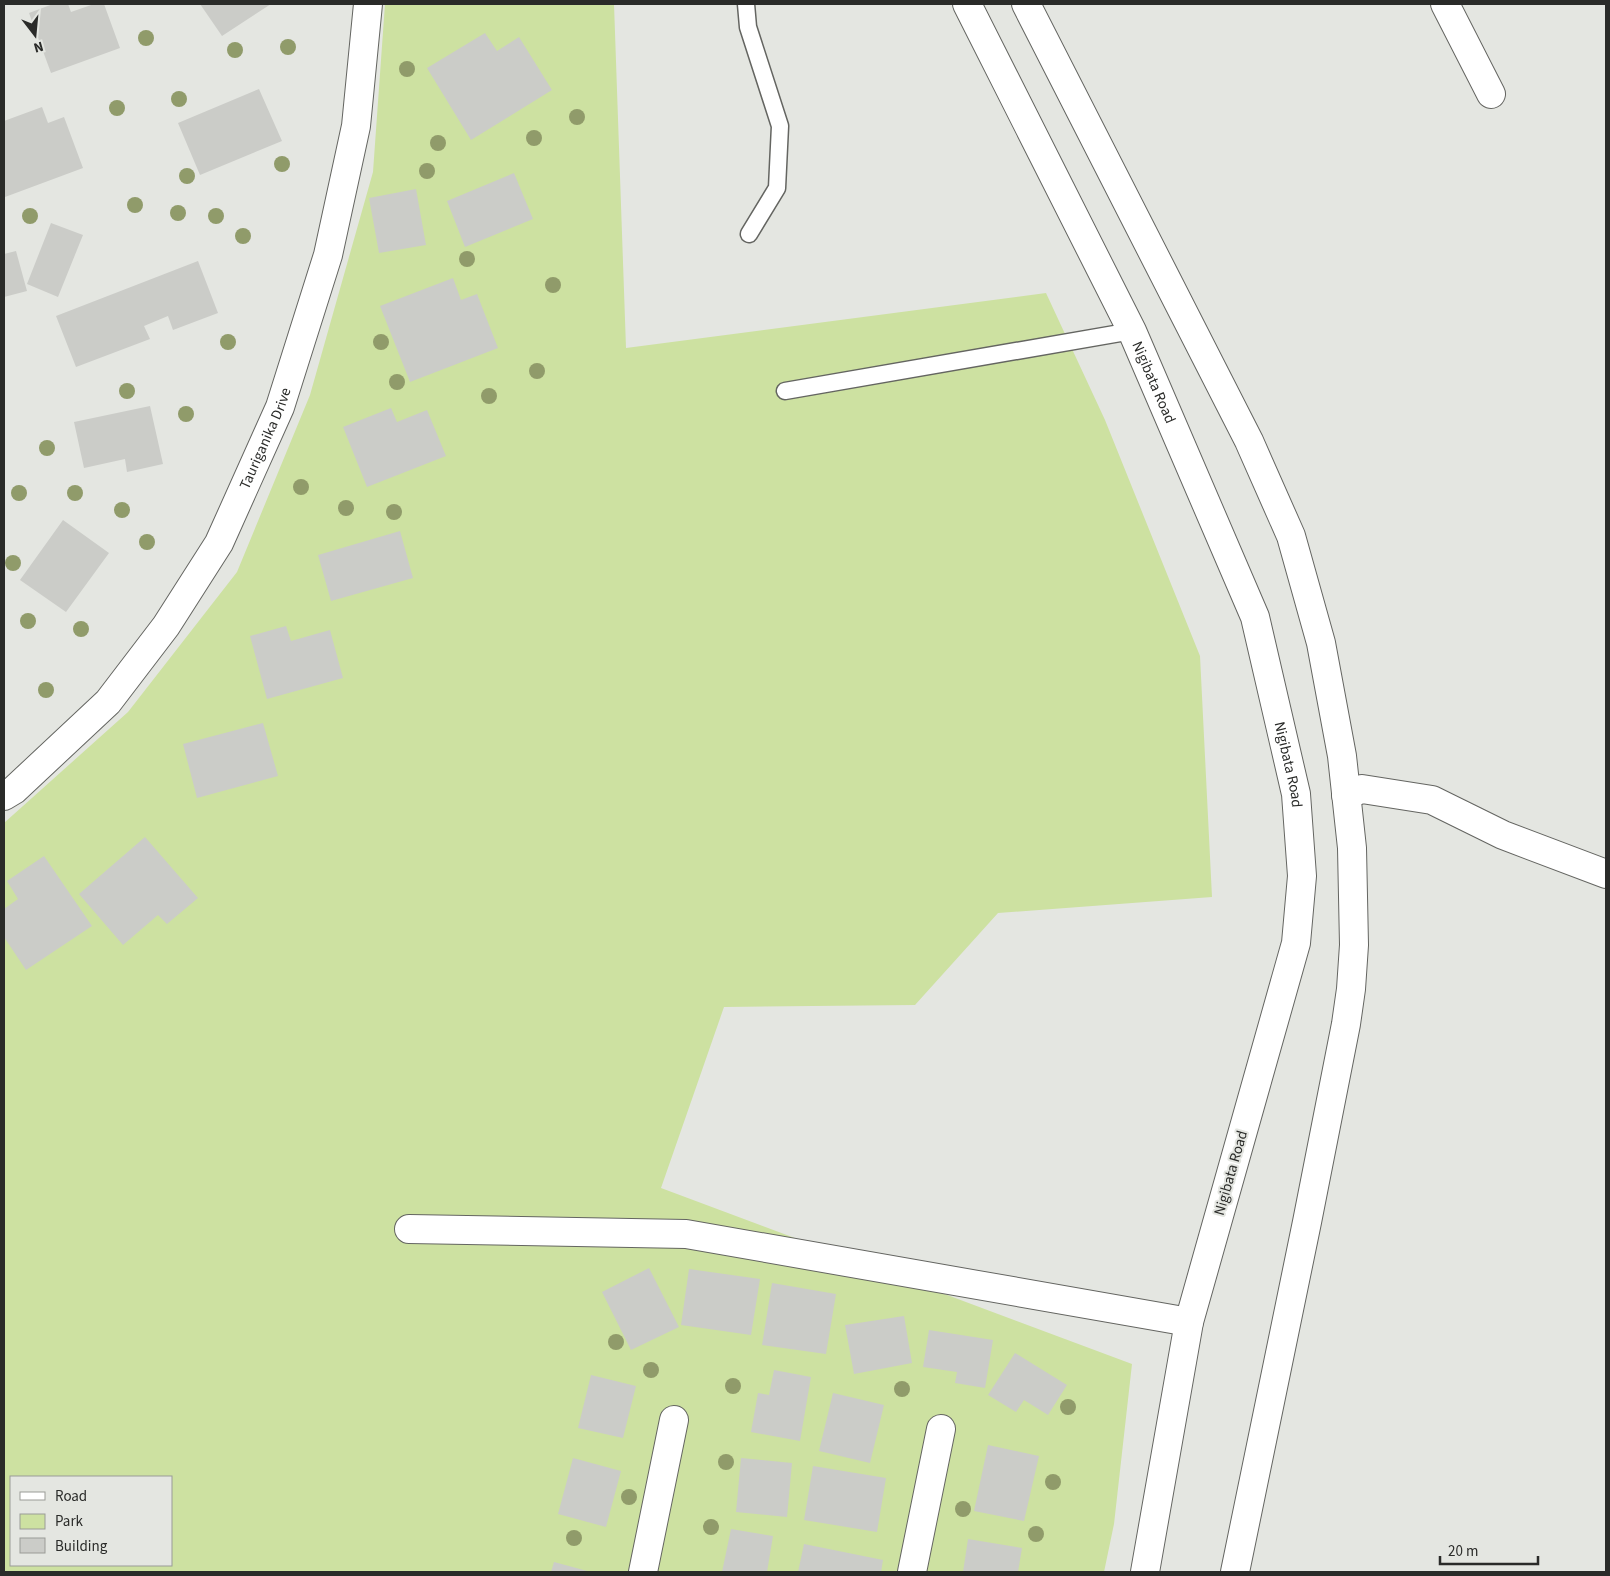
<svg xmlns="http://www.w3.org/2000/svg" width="1610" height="1576" font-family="'Source Sans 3',sans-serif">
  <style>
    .green { fill: #cde1a1; fill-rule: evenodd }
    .building { fill: #cbccc8 }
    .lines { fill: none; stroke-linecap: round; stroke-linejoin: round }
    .service-casing { stroke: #646561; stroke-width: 19 }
    .minor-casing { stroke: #646561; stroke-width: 30 }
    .tertiary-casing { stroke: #646561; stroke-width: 30 }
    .service { stroke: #fff; stroke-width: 16 }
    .minor { stroke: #fff; stroke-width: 28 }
    .tertiary { stroke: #fff; stroke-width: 28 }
    .tree { fill: #909b6a }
    .labels { text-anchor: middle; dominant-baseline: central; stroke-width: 4; stroke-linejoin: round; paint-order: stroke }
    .street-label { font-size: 15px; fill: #2a2b29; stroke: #e4e6e1 }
  </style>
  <rect width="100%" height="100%" fill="#e4e6e1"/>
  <path class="green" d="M 385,4 L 614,4 L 626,348 L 1046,293 L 1105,420 L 1200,656 L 1212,897 L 998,913 L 915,1005 L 724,1007 L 661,1188 L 1132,1364 L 1114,1524 L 1104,1572 L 4,1572 L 4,823 L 128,712 L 237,572 L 310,395 L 373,172 ZM 11,1477 L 171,1477 L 171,1565 L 11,1565 Z"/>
  <path class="building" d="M 53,4 L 68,4 L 71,12 L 94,4 L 104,4 L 120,48 L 51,73 L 29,13 Z
    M 200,4 L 271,4 L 222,36 Z
    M 485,33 L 497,51 L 519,37 L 552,90 L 471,140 L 427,68 Z
    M 259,89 L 282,141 L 200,175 L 178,123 Z
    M 42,107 L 48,123 L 64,117 L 83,168 L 5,197 L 4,194 L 4,121 Z
    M 514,173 L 533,219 L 465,247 L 447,201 Z
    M 416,189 L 426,245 L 379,253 L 369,198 Z
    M 51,223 L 83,235 L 58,297 L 27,284 Z
    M 16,251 L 27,291 L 4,297 L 4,254 Z
    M 198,261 L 218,313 L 173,330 L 168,316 L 144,326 L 150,339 L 76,367 L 56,316 Z
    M 453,278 L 461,300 L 477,294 L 498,348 L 410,382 L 380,306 Z
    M 150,406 L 163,464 L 127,472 L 125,459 L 84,468 L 74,422 Z
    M 391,408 L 397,422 L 427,410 L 446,456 L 367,487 L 343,427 Z
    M 63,520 L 109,553 L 66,612 L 20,580 Z
    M 400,531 L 413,578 L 331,601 L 318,555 Z
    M 286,626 L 291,641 L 330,630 L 343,678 L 267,699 L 250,636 Z
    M 263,723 L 278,776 L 197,798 L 183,744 Z
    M 145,837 L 198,898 L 167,924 L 158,915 L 123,945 L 79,894 Z
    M 44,856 L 92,926 L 26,970 L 4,937 L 4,909 L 18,899 L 7,881 Z
    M 649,1268 L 679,1327 L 631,1350 L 602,1292 Z
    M 689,1269 L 760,1279 L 751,1335 L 681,1325 Z
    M 772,1283 L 836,1294 L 826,1354 L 762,1345 Z
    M 904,1316 L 912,1363 L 854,1374 L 845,1325 Z
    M 929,1330 L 993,1340 L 985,1388 L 955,1383 L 957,1372 L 923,1367 Z
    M 1015,1353 L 1067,1385 L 1048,1415 L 1024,1400 L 1016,1412 L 988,1395 Z
    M 774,1370 L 811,1377 L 800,1441 L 751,1432 L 758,1393 L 769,1395 Z
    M 591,1375 L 636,1386 L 623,1438 L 578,1428 Z
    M 833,1393 L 884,1405 L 870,1463 L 819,1451 Z
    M 988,1445 L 1039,1456 L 1024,1521 L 974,1511 Z
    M 573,1458 L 621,1471 L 606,1527 L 558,1514 Z
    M 741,1458 L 792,1463 L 787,1517 L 736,1512 Z
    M 813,1466 L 886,1478 L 877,1532 L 804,1520 Z
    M 731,1529 L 773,1536 L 767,1572 L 722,1572 Z
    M 968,1539 L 1022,1548 L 1018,1572 L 963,1572 Z
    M 804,1544 L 883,1560 L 881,1572 L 798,1572 Z
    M 554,1562 L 591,1572 L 551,1572 Z"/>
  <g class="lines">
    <defs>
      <path id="service" d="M 746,4 L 748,27 L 780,126 L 777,188 L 749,234
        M 785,391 L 1132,331"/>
      <g id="minor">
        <path d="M 1445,4 L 1491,94"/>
        <path d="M 1346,795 L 1362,789 L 1432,800 L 1503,835 L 1606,874"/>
        <path id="s1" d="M 4,796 L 14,790 L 108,702 L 166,626 L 219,543 L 280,407 L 328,255 L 356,126 L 368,4"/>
        <path d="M 409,1229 L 686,1234 L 1189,1322"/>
        <path d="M 643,1572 L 674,1420"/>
        <path d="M 912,1572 L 941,1429"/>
      </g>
      <g id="tertiary">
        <path id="s2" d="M 967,4 L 1132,331 L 1255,617 L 1296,794 L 1302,876 L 1296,943 L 1189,1322 L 1145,1572"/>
        <path d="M 1026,4 L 1249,441 L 1291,536 L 1321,643 L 1342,756 L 1352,848 L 1354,945 L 1351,989 L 1346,1024 L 1307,1222 L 1235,1572"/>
      </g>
    </defs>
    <use href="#service" class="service-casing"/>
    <use href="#minor" class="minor-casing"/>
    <use href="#tertiary" class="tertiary-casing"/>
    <use href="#service" class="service"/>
    <use href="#minor" class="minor"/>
    <use href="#tertiary" class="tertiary"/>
  </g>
  <g class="tree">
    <circle cx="146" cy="38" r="8"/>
    <circle cx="288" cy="47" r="8"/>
    <circle cx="235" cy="50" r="8"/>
    <circle cx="407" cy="69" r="8"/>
    <circle cx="179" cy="99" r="8"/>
    <circle cx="117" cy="108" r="8"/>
    <circle cx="577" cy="117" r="8"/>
    <circle cx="534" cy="138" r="8"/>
    <circle cx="438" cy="143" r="8"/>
    <circle cx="282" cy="164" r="8"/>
    <circle cx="427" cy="171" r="8"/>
    <circle cx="187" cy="176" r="8"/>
    <circle cx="135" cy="205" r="8"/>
    <circle cx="178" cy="213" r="8"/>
    <circle cx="30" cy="216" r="8"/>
    <circle cx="216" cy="216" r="8"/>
    <circle cx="243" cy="236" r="8"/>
    <circle cx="467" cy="259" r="8"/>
    <circle cx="553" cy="285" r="8"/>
    <circle cx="228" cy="342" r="8"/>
    <circle cx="381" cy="342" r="8"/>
    <circle cx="537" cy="371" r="8"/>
    <circle cx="397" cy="382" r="8"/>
    <circle cx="127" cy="391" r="8"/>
    <circle cx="489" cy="396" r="8"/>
    <circle cx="186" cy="414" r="8"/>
    <circle cx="47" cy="448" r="8"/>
    <circle cx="301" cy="487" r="8"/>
    <circle cx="19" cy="493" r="8"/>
    <circle cx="75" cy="493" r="8"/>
    <circle cx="346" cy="508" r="8"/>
    <circle cx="122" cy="510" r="8"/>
    <circle cx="394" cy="512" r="8"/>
    <circle cx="147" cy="542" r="8"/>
    <circle cx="13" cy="563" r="8"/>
    <circle cx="28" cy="621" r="8"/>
    <circle cx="81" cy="629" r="8"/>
    <circle cx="46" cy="690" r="8"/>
    <circle cx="616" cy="1342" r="8"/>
    <circle cx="651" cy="1370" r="8"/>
    <circle cx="733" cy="1386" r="8"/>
    <circle cx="902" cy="1389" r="8"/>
    <circle cx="1068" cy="1407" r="8"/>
    <circle cx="726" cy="1462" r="8"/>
    <circle cx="1053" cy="1482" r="8"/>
    <circle cx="629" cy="1497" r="8"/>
    <circle cx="963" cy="1509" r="8"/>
    <circle cx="711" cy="1527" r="8"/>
    <circle cx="1036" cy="1534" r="8"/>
    <circle cx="574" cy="1538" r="8"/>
  </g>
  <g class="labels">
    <g class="street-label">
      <text stroke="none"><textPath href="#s2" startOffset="422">Nigibata Road</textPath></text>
      <text stroke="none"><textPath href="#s1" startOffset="449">Tauriganika Drive</textPath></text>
      <text stroke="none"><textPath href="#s2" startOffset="829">Nigibata Road</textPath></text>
      <text transform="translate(1231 1173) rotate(-74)">Nigibata Road</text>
    </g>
  </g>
  <rect width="1610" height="1576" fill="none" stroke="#2a2b29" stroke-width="10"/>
  <rect x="10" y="1476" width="162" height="90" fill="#e4e6e1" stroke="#9a9b97"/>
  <rect x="20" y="1492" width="25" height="8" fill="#ffffff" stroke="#9a9b97"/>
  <text x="55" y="1501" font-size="15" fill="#2a2b29">Road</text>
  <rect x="20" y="1514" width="25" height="15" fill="#cde1a1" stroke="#9a9b97"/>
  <text x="55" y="1526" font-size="15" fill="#2a2b29">Park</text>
  <rect x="20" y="1538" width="25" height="15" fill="#cbccc8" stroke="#9a9b97"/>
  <text x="55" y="1551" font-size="15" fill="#2a2b29">Building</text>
  <g transform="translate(35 35) rotate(164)" stroke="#e4e6e1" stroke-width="4" paint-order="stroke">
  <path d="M0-4L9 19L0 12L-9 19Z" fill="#2a2b29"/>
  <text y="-8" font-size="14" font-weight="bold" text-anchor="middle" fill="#2a2b29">N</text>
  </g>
  <path d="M1440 1556v8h98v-8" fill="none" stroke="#2a2b29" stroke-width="2.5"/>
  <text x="1448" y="1556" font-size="15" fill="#2a2b29" stroke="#e4e6e1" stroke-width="4" paint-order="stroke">20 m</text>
</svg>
